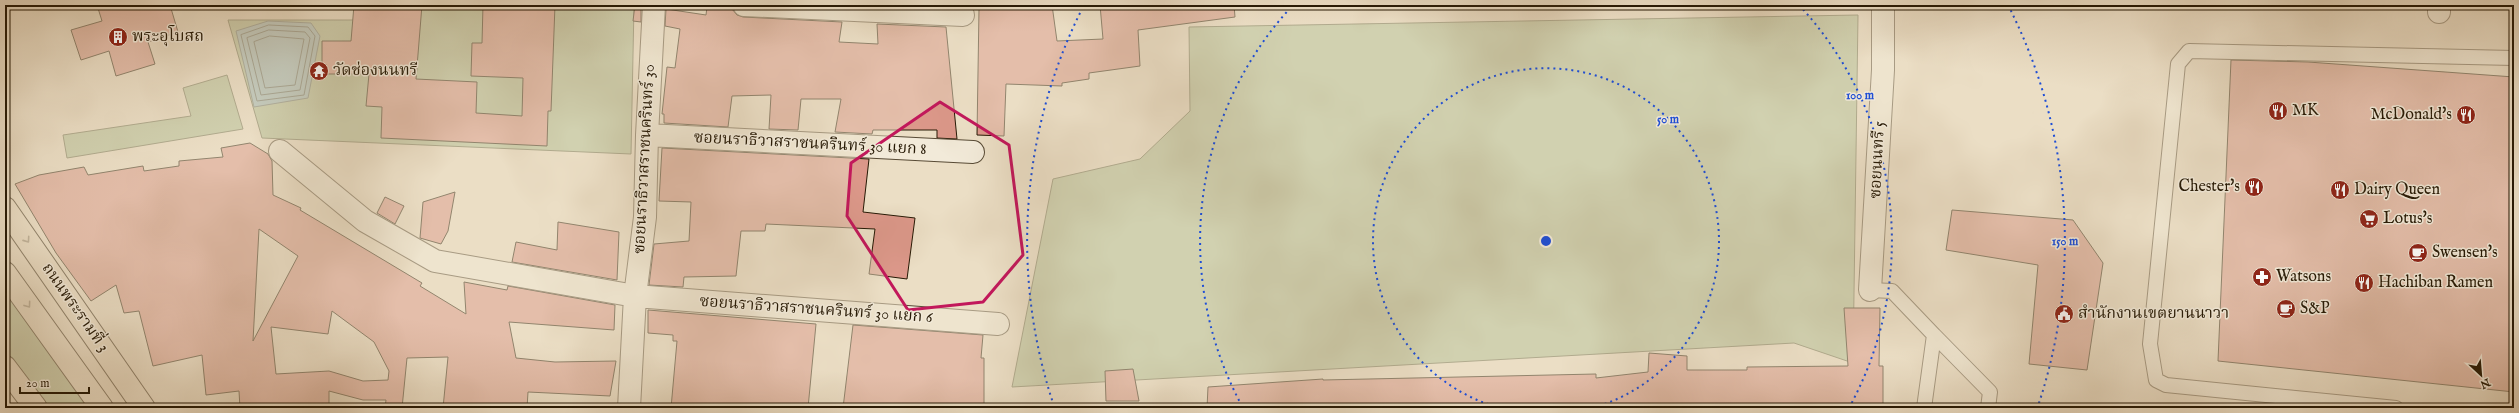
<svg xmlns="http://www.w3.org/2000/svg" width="2519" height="413" font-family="'IM FELL English','Noto Serif Thai',serif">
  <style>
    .green { fill: #b2c298; stroke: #6c6e4e }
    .water { fill: #9bbbbc; stroke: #6c7a73 }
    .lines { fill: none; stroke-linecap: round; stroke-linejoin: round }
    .shore { stroke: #606a60; stroke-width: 1 }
    .building { fill: #dc988a; stroke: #261905; fill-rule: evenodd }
    .lane-casing { stroke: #574a35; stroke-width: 16 }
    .street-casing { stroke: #574a35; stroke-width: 24 }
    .primary-casing { stroke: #261905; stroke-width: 24 }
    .lane { stroke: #f2ead9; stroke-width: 14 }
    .street { stroke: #f2ead9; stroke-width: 22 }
    .primary { stroke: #ebdec5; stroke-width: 22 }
    .oneway { stroke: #92856f }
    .marked { fill: none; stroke: #c2185b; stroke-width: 3; stroke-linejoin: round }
    .ring { fill: none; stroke: #1d4ed8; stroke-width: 2; stroke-dasharray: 2 4 }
    .labels { text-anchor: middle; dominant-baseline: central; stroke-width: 3; stroke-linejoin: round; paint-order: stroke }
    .poi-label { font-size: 16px; fill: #261905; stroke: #f2ead9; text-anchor: start }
    .street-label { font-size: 16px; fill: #261905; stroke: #f2ead9 }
    .centre { fill: #1d4ed8; stroke: #f2ead9; stroke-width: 2 }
    .ring-label { font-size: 12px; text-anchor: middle; font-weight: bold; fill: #1d4ed8; stroke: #f2ead9; stroke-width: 3; stroke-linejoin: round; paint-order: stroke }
  </style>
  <rect width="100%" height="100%" fill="#ebdec5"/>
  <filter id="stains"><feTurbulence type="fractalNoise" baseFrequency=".005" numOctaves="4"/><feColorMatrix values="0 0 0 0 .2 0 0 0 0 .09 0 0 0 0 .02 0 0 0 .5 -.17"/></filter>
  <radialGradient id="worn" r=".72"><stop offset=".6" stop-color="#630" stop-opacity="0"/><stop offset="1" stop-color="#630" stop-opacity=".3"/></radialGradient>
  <path class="green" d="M 373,5 L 634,5 L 631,154 L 262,138 L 228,20 L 369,20 Z
    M 1858,15 L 1853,363 L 1794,343 L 1012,387 L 1053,179 L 1140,159 L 1190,111 L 1189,27 Z
    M 227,75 L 243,129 L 67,158 L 63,135 L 191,116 L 183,88 Z
    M 5,278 L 103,408 L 34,408 L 5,366 Z"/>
  <path class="water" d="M 268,21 L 311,23 L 320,36 L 308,98 L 254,107 L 236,31 Z"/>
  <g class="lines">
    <path class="shore" d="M 269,25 L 308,27 L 315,36 L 304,95 L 257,101 L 241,35 Z
      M 269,30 L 305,32 L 310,38 L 300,90 L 261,95 L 247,38 Z
      M 270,36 L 304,39 L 295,85 L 265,88 L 254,42 Z"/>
  </g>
  <path class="building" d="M 97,5 L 170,5 L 178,32 L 148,42 L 155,64 L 116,76 L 109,51 L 81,60 L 71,30 L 102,21 Z
    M 354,5 L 422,5 L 416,79 L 477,82 L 476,113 L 522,116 L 523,78 L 471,76 L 472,43 L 482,43 L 483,5 L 555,5 L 551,111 L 548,111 L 547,146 L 381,138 L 382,107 L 366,106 L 369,74 L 322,74 L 322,41 L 351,41 Z
    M 635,5 L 641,6 L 641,22 L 633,21 Z
    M 1027,5 L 1052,5 L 1057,41 L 1103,39 L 1100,5 L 1234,5 L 1235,17 L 1138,30 L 1140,66 L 1089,73 L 1089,79 L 1062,83 L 1062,86 L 1006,84 L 1004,136 L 977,135 L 979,9 L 1028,8 Z
    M 707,7 L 732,9 L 737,15 L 743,17 L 842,22 L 839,42 L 878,44 L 877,24 L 946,27 L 957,139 L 937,138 L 937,130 L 873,130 L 872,134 L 835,132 L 841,99 L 801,99 L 798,130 L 769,129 L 771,95 L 732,96 L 728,127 L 664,123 L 664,114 L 662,114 L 667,67 L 675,68 L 680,29 L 665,26 L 666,9 L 706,15 Z
    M 2231,60 L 2308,62 L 2514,77 L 2514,392 L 2218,361 Z
    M 250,143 L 268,154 L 272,161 L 273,195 L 301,208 L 300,210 L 422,283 L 420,286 L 466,314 L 464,282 L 507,290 L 508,286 L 615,305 L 614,330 L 509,322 L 516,358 L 555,362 L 616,361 L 610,396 L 528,392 L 527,408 L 443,408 L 448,357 L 407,358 L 402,408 L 385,408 L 386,400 L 363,400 L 329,391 L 329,408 L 240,408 L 239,391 L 206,395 L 202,355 L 153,366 L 139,311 L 124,313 L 116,285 L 91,301 L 56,253 L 15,184 L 39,175 L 84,167 L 88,175 L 143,166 L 144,171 L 179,166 L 179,161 L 223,157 L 221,148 ZM 259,229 L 298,256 L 253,341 ZM 332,311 L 374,342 L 389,371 L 388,380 L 363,381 L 329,371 L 276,374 L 271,327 L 328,334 Z
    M 662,148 L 869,159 L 863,212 L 915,218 L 907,279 L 869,274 L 875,229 L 766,224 L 765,231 L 741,231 L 736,276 L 684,277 L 683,287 L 649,285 L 654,244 L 689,241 L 691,202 L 659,201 Z
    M 455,192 L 448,231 L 441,244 L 420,238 L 423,202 Z
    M 385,197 L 404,206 L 395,224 L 377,213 Z
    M 1952,210 L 2073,220 L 2103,263 L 2087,370 L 2029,364 L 2038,265 L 1946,250 Z
    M 558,222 L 619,232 L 617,280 L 512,262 L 516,242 L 557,250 Z
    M 1844,308 L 1880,308 L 1879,366 L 1883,366 L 1883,408 L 1207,408 L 1208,387 L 1323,379 L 1323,380 L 1596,374 L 1596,378 L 1648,372 L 1649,353 L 1687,356 L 1687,370 L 1747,370 L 1747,367 L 1848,366 Z
    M 648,310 L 816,324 L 808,408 L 671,408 L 677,341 L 673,341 L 673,335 L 648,333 Z
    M 853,325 L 983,335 L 981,358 L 984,358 L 984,408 L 843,408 Z
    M 1133,369 L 1139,401 L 1106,401 L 1105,371 Z"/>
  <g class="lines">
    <defs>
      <path id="lane" d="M 1870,290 L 1892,291 L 1934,335 L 1924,408
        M 1934,335 L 1990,392 L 1988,408
        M 2396,408 L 2166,385 L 2156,380 L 2150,344 L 2178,64 L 2189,51 L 2514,58"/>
      <path id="street" d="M 744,5 L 963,15
        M 2439,5 L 2439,12
        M 647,135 L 973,152
        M 280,151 L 365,221 L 435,261 L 635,296 L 998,324
        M 1870,290 L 1883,70 L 1883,5
        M 629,408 L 635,296 L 645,217 L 647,135 L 654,5"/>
      <path id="primary" d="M 5,208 L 144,408
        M 5,273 L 102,408
        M 5,367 L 36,408"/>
    </defs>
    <use href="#lane" class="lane-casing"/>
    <use href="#street" class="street-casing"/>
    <use href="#primary" class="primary-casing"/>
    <use href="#lane" class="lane"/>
    <use href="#street" class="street"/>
    <use href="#primary" class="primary"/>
  </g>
  <defs><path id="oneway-chevron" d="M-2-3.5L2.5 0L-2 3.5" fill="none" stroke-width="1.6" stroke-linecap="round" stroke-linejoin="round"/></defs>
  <g class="oneway">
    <use href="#oneway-chevron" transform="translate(27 240) rotate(55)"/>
    <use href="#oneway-chevron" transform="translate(28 305) rotate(54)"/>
  </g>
  <path d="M0 0H2519V413H0ZM 940,102 L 1009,145 L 1023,255 L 983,302 L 908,310 L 847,216 L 851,163 Z" fill="#ebdec5" fill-opacity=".55" fill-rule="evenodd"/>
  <path class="marked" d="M 940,102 L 1009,145 L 1023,255 L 983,302 L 908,310 L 847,216 L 851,163 Z"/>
  <g class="ring">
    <path d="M1500 408A173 173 0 1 1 1592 408"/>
    <path d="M1242 406A346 346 0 0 1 1293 5M1799 5A346 346 0 0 1 1850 406"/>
    <path d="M1054 406A519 519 0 0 1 1084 5M2008 5A519 519 0 0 1 2038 406"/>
  </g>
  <defs>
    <symbol id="building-disc" viewBox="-11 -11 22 22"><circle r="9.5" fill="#8f2418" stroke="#f2ead9"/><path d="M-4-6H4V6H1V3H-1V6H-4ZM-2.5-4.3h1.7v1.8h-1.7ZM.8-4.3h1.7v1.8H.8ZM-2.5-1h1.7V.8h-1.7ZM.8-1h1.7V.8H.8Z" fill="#fff"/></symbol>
    <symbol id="temple-disc" viewBox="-11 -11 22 22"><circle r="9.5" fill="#8f2418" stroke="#f2ead9"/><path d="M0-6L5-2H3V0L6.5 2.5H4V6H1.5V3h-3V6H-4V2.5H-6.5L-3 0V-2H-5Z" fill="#fff"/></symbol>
    <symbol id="restaurant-disc" viewBox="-11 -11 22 22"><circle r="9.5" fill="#8f2418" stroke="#f2ead9"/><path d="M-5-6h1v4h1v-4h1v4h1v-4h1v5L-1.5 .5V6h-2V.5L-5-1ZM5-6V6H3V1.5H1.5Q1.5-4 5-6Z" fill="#fff"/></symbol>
    <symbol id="supermarket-disc" viewBox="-11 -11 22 22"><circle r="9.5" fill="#8f2418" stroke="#f2ead9"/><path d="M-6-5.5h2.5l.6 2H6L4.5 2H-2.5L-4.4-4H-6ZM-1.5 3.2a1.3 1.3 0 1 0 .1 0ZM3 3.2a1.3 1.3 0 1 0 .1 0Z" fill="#fff"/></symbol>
    <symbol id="cafe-disc" viewBox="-11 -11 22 22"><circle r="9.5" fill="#8f2418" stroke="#f2ead9"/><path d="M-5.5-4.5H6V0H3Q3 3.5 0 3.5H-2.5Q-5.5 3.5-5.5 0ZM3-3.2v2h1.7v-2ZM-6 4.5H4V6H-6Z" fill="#fff"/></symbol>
    <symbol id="pharmacy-disc" viewBox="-11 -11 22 22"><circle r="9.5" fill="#8f2418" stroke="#f2ead9"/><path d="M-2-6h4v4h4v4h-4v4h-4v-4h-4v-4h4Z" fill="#fff"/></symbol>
    <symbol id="civic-disc" viewBox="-11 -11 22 22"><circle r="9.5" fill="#8f2418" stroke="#f2ead9"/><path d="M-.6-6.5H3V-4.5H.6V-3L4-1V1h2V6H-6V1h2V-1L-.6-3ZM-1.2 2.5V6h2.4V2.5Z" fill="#fff"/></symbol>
  </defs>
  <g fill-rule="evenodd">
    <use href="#building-disc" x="107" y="26" width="22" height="22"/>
    <use href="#temple-disc" x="308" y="60" width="22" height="22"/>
    <use href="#restaurant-disc" x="2267" y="100" width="22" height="22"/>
    <use href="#restaurant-disc" x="2455" y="104" width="22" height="22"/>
    <use href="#restaurant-disc" x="2243" y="176" width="22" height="22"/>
    <use href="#restaurant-disc" x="2329" y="179" width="22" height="22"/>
    <use href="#supermarket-disc" x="2358" y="208" width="22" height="22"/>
    <use href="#cafe-disc" x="2407" y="242" width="22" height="22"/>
    <use href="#pharmacy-disc" x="2251" y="266" width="22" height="22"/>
    <use href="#restaurant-disc" x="2353" y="272" width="22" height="22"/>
    <use href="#cafe-disc" x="2275" y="298" width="22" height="22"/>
    <use href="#civic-disc" x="2053" y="303" width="22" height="22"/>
  </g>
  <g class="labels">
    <g class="poi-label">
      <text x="132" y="37">พระอุโบสถ</text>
      <text x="333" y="71">วัดช่องนนทรี</text>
      <text x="2292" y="111">MK</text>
      <text x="2452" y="115" text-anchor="end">McDonald's</text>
      <text x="2240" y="187" text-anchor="end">Chester's</text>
      <text x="2354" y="190">Dairy Queen</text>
      <text x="2383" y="219">Lotus's</text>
      <text x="2432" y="253">Swensen's</text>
      <text x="2276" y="277">Watsons</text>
      <text x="2378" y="283">Hachiban Ramen</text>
      <text x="2300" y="309">S&amp;P</text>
      <text x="2078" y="314">สำนักงานเขตยานนาวา</text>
    </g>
    <g class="street-label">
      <text transform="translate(810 144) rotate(3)">ซอยนราธิวาสราชนครินทร์ 30 แยก 8</text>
      <text transform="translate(645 159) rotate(-87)">ซอยนราธิวาสราชนครินทร์ 30</text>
      <text transform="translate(1878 160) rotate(-87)">ซอยนนทรี 5</text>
      <text transform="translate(75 308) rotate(55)">ถนนพระรามที่ 3</text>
      <text transform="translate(816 310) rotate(4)">ซอยนราธิวาสราชนครินทร์ 30 แยก 6</text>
    </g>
  </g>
  <circle cx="1546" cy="241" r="6" class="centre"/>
  <g class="ring-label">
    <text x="1860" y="99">100 m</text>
    <text x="1668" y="123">50 m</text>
    <text x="2065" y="245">150 m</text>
  </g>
  <rect width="2519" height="413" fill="none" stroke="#ebdec5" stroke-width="20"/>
  <rect x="6" y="6" width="2507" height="401" fill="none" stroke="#261905" stroke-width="2"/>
  <rect x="10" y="10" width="2499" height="393" fill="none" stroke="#261905"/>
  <g transform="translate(2481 375) rotate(154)" stroke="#f2ead9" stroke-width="3" paint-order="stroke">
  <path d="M0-3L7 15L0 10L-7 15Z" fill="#261905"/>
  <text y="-6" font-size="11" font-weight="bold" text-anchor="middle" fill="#261905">N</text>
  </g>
  <path d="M20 387v6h69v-6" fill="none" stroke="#261905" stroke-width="2"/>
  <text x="26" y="387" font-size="12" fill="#261905" stroke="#f2ead9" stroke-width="3" paint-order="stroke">20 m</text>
  <rect width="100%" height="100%" filter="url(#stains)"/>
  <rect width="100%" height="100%" fill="url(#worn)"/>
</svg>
